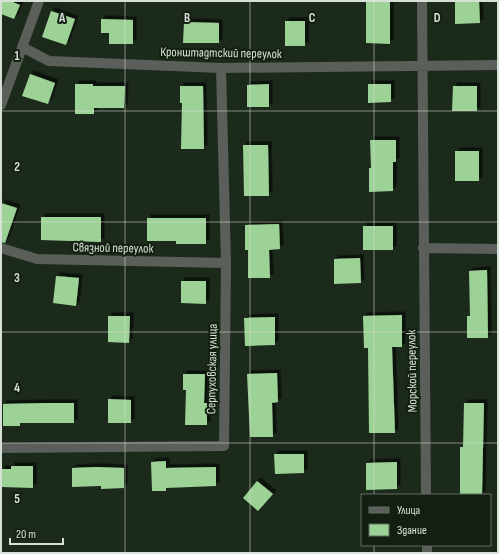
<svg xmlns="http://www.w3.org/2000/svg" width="499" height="554" font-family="'Sofia Sans Condensed',sans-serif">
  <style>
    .building { fill: #9dd297; filter: url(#shadow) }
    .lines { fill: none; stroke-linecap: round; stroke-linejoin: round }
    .minor { stroke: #5a6059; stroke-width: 10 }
    .grid { fill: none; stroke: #d7e0d6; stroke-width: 1; stroke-opacity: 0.55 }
    .labels { text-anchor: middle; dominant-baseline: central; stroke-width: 4; stroke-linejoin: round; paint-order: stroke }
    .street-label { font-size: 13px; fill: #d7e0d6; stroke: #132011 }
    .grid-label { font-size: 13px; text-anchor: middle; font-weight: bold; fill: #d7e0d6; stroke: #132011; stroke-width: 4; stroke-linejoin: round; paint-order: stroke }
  </style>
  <defs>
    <filter id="shadow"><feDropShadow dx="3.5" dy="-3.5" stdDeviation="0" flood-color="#0009"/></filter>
  </defs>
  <rect width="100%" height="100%" fill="#1c2a1b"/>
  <path class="building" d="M 1,1 L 10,1 L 20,5 L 14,19 L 1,14 Z
    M 366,1 L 390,1 L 390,44 L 366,43 Z
    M 455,1 L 479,1 L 480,23 L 455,24 Z
    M 51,11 L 75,19 L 66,45 L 42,37 Z
    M 101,19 L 133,20 L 133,44 L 109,44 L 109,33 L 101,33 Z
    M 285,21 L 305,21 L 305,46 L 285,46 Z
    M 184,22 L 219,23 L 219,43 L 183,43 Z
    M 30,74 L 55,83 L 48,104 L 22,96 Z
    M 75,84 L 93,84 L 93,86 L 125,86 L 124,108 L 94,108 L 94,114 L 75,114 Z
    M 269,84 L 269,107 L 247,107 L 247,85 Z
    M 368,84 L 391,84 L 391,102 L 368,103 Z
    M 180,86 L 203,86 L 204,149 L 181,149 L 182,103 L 180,103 Z
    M 453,86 L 477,86 L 477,111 L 452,111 Z
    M 370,140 L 396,140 L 396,162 L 393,162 L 393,191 L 369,192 L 369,168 L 371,168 Z
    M 243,145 L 268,145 L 269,196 L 244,196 Z
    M 455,151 L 479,151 L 479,181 L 455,181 Z
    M 1,203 L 17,208 L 5,243 L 1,242 Z
    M 41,217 L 101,217 L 101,242 L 41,240 Z
    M 147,218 L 206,218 L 206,244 L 176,244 L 176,241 L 147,241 Z
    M 279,224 L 280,249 L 269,250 L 270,278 L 248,278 L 248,250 L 245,250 L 245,225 Z
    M 363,226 L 393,226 L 393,250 L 363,250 Z
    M 360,258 L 361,283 L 334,284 L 334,259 Z
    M 487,270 L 488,338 L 467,338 L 467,316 L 470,316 L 469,271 Z
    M 56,276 L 79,278 L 76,306 L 53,303 Z
    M 181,281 L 206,281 L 206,304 L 181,303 Z
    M 402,315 L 402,347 L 392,347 L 395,433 L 369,433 L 368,348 L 364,348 L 363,316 Z
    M 108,316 L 130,316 L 129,343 L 108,342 Z
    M 275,317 L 275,345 L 245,346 L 244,318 Z
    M 277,373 L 278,402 L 272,403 L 273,437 L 250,437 L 247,374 Z
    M 183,374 L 205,374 L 204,403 L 207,403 L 207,425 L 185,425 L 186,390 L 183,390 Z
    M 108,399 L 131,400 L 131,423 L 108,423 Z
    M 46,403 L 74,403 L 74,423 L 20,423 L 20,426 L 3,426 L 3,404 Z
    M 464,403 L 484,403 L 482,495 L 460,495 L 460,447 L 463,447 Z
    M 274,454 L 304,454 L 304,473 L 275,474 Z
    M 166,461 L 166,468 L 216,467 L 216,486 L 166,488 L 166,491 L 152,491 L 151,462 Z
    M 397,462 L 397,489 L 366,490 L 366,463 Z
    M 11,466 L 33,466 L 33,488 L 1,487 L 1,469 L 11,469 Z
    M 96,467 L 124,468 L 124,488 L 101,489 L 101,486 L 72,487 L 72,468 Z
    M 257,481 L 273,494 L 258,511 L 243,498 Z"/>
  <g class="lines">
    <path class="minor" d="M 422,1 L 426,495
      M 22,47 L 49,61 L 221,68 L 498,65
      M 1,105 L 39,1
      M 1,248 L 37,259 L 226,263
      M 423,248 L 498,249
      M 1,448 L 224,446 L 226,263 L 221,68
      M 427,545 L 427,553"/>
  </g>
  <path class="grid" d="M 125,1 L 125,553M 250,1 L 250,553M 374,1 L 374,495M 1,111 L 498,111M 1,222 L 498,222M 1,332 L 498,332M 1,443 L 498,443M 374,545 L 374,553"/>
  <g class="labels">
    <g class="street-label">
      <text transform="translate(221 53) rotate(1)">Кронштадтский переулок</text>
      <text transform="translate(113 248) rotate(1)">Связной переулок</text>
      <text transform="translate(212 369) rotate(-89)">Серпуховская улица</text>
      <text transform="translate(412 371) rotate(-91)">Морской переулок</text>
    </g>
  </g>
  <g class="grid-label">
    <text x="62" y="22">A</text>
    <text x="187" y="22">B</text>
    <text x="312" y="22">C</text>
    <text x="437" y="22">D</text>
    <text x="17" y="60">1</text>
    <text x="17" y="171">2</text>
    <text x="17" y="282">3</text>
    <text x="17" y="392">4</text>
    <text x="17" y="503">5</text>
  </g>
  <rect width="499" height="554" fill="none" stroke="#d7e0d6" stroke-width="4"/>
  <rect x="361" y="494" width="130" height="52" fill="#132011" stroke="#616d60"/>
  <rect x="369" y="507" width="20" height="6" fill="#5a6059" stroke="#616d60"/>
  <text x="397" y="514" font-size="12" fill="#d7e0d6">Улица</text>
  <rect x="369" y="524" width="20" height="12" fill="#9dd297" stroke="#616d60"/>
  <text x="397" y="534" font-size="12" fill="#d7e0d6">Здание</text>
  <path d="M10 538v6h53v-6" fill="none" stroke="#d7e0d6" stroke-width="2"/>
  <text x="16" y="538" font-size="12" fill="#d7e0d6" stroke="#132011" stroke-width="3" paint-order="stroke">20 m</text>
</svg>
